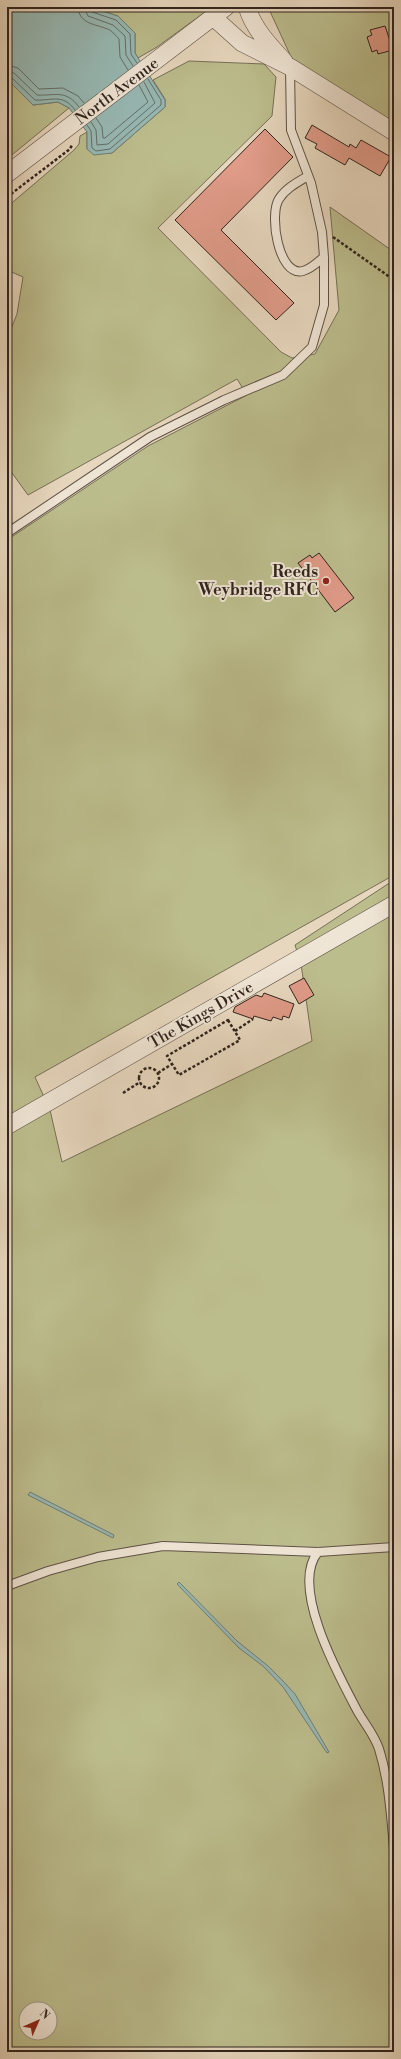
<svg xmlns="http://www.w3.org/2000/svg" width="401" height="2059" font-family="'Libre Bodoni',serif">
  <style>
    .green { fill: #bcbd8d; stroke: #767056; fill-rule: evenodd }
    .water { fill: #97b9b4; stroke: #6e7d78 }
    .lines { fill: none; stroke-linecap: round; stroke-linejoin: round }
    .shore { stroke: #646e69; stroke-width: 1 }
    .building { fill: #e09b89; stroke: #30241e }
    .lane-casing { stroke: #5e5146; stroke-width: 10 }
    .street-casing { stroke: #5e5146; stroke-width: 18 }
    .path { stroke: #30241e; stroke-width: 2.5; stroke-dasharray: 3 2; stroke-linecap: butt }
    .lane { stroke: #efe5d5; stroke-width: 8 }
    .street { stroke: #efe5d5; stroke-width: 17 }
    .poi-dot { fill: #8f2418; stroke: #efe5d5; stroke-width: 1.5 }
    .labels { text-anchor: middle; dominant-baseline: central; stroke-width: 4; stroke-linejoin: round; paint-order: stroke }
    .street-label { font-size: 16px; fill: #30241e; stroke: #efe5d5 }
    .poi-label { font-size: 16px; font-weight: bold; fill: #30241e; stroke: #efe5d5; text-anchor: end }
  </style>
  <rect width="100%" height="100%" fill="#e7d7be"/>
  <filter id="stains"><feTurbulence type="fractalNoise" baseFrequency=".005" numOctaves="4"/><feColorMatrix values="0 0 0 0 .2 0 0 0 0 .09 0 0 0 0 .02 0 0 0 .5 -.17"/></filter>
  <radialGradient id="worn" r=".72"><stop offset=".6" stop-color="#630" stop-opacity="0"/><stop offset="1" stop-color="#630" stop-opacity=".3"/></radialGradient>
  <path class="green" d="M 89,7 L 212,7 L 157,47 L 138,58 L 135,53 L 135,33 L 118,16 Z
    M 268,7 L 394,7 L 394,125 L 292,59 Z
    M 189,61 L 264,64 L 276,77 L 272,116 L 158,228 L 281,352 L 292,358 L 315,354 L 339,310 L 330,207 L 394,252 L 394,875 L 35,1077 L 50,1110 L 62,1162 L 312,1041 L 301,964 L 295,945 L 394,880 L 394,2052 L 7,2052 L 7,540 L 148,446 L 247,395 L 237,379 L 28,495 L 7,466 L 7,339 L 17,314 L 23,277 L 7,270 L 7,207 L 74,150 L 79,144 L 80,136 L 87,132 L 87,149 L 112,153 L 165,107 L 165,99 L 153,80 ZM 26,2009 L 50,2009 L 50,2033 L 26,2033 Z
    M 7,79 L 33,105 L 58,102 L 69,108 L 7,159 Z"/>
  <path class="water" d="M 7,7 L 89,7 L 118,16 L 135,33 L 135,53 L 165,100 L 165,107 L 112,153 L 94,155 L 87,149 L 87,132 L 69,108 L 58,102 L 33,105 L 7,79 Z
    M 30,1492 L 114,1535 L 113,1538 L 28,1495 Z
    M 179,1582 L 237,1641 L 268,1666 L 282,1680 L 295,1694 L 329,1752 L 327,1753 L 283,1687 L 263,1666 L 239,1648 L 177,1584 Z"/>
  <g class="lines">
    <path class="shore" d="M 78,7 C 79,25 97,24 110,30 C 113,32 116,36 119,39 L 120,57 L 128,70
      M 84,7 L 88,16 L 113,25 L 125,36 L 126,55 L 133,66
      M 89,7 L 92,12 L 116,20 L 130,34 L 131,54 L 137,63
      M 7,65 L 18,68 L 39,89 L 63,88 L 78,96 L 84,103
      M 7,71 L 14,73 L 37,95 C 55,96 66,89 79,107
      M 7,76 L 11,77 L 35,100 C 52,101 63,93 75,110
      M 96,118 L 102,127 L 103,138 L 105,138 L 148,102 L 139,85
      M 91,122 L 96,130 L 97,145 L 108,144 L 155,103 L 144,82
      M 87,125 L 91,131 L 92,148 L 96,151 L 110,149 L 161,105 L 161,100 L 148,79"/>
  </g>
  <path class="building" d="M 385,26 L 393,50 L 378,54 L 377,50 L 372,52 L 367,37 L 372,35 L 370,30 Z
    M 312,125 L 349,147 L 350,144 L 356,148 L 361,140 L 391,157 L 380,176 L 349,158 L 345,165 L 315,148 L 317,144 L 305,138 Z
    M 265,129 L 293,157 L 221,230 L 294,303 L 276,320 L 175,220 Z
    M 319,553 L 354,598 L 335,612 L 298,563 L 310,555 L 312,558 Z
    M 304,978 L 314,995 L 299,1004 L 289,986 Z
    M 264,993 L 294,1004 L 289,1018 L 283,1016 L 282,1020 L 273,1017 L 271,1021 L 254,1016 L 253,1019 L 233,1012 L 235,1007 L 256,995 L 262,997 Z"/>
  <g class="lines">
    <defs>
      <path id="lane" d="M 308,176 C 298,182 286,188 279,199 C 269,214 278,277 303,271 C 311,269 318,262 324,257
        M 7,533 L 150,437 L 224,400 L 283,375 L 312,347 L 324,305 L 324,257 L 322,232 L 311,183 L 291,130 L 290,67
        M 318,1552 C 289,1587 340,1678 358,1712 C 365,1724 375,1736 379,1749 C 389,1781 391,1815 394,1848
        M 7,1586 L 48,1571 L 98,1557 L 163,1546 L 318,1552 L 394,1547"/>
      <path id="street" d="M 247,7 C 253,28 270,46 284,61
        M 213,17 L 242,43 L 290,67 L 394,132
        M 7,174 L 226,7
        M 7,1126 L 394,904"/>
    </defs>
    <use href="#lane" class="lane-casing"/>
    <use href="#street" class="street-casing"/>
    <path class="path" d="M 7,197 L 70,149 L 72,145
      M 333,237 L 394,280
      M 228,1020 L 240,1040 L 179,1075 L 167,1056 Z
      M 235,1031 L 253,1019
      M139 1078a10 10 0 1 1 20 0a10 10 0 1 1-20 0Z
      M 158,1073 L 172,1064
      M 123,1093 L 140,1082"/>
    <use href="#lane" class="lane"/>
    <use href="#street" class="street"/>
  </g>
  <circle class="poi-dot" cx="326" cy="581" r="4"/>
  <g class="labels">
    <g class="street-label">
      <text transform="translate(117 91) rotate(-37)">North Avenue</text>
      <text transform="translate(201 1015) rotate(-30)">The Kings Drive</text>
    </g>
    <g class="poi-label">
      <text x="318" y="572">Reeds<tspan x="318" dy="18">Weybridge RFC</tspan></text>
    </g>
  </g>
  <rect width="401" height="2059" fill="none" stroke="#e7d7be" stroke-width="24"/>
  <rect x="8" y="8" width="385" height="2043" fill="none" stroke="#30241e" stroke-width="2"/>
  <rect x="12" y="12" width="377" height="2035" fill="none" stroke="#30241e"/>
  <g transform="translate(38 2021) rotate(45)"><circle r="19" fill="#efe5d5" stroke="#a3988c"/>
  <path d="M0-3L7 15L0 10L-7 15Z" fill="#8f2418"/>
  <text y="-6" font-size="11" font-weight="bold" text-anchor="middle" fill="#30241e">N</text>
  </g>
  <rect width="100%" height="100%" filter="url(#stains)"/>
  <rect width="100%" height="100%" fill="url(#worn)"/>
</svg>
